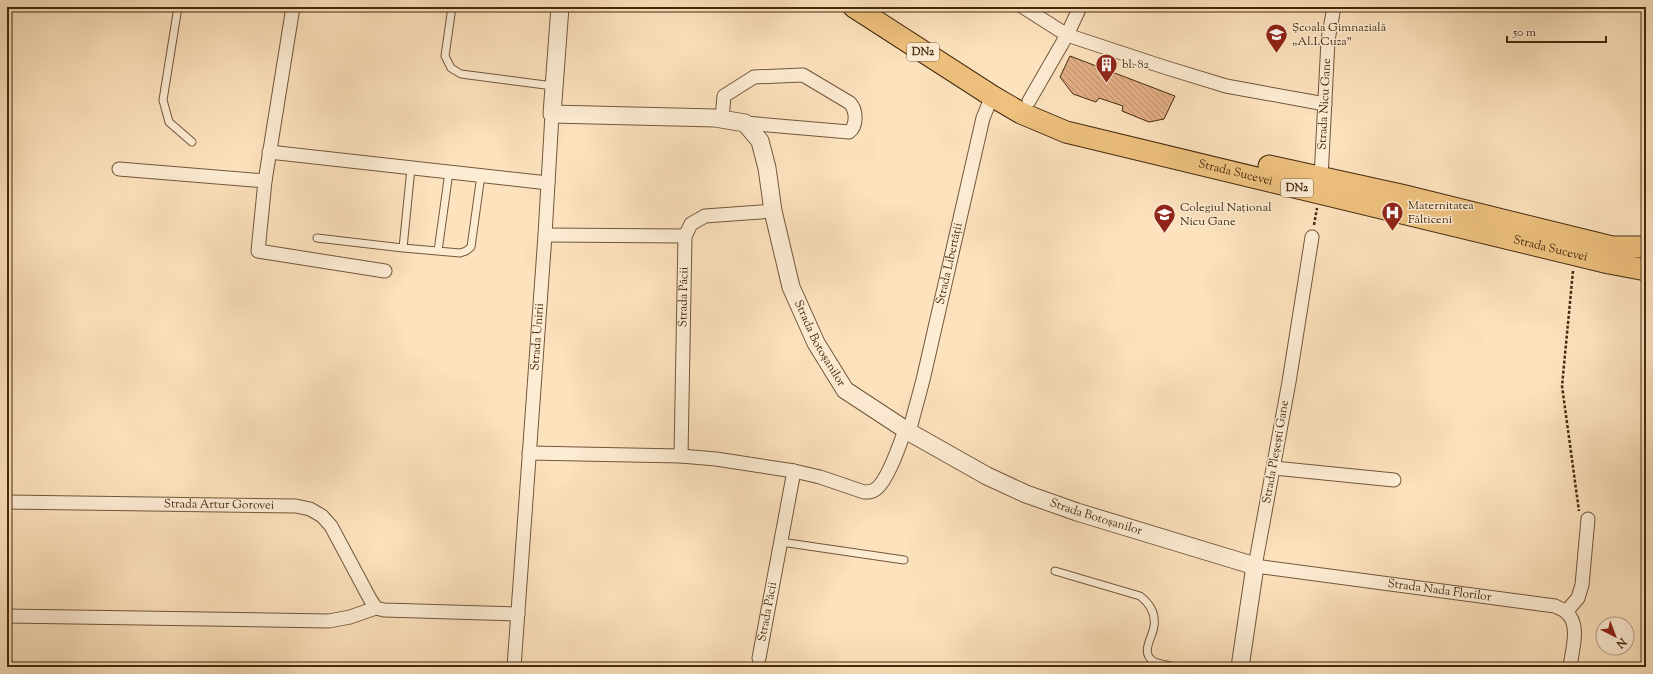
<svg xmlns="http://www.w3.org/2000/svg" width="1653" height="674" font-family="'Sorts Mill Goudy',serif">
  <style>
    .building { fill: url(#building-back-hatch); stroke: #44290e }
    .lines { fill: none; stroke-linecap: round; stroke-linejoin: round }
    .service-casing { stroke: #72573a; stroke-width: 9 }
    .minor-casing { stroke: #72573a; stroke-width: 15 }
    .tertiary-casing { stroke: #72573a; stroke-width: 19 }
    .primary-casing { stroke: #44290e; stroke-width: 23 }
    .path { stroke: #44290e; stroke-width: 2.5; stroke-dasharray: 3 2; stroke-linecap: butt }
    .service { stroke: #fdecd4; stroke-width: 7 }
    .minor { stroke: #fdecd4; stroke-width: 13 }
    .tertiary { stroke: #fdecd4; stroke-width: 17 }
    .primary { stroke: #eec17e; stroke-width: 21 }
    .labels { text-anchor: middle; dominant-baseline: central; stroke-width: 3; stroke-linejoin: round; paint-order: stroke }
    .shield { fill: #fdecd4; stroke: #7c6449; stroke-width: 1 }
    .shield-label { font-size: 11px; font-weight: bold; fill: #44290e }
    .poi-label { font-size: 12px; fill: #44290e; stroke: #fdecd4; text-anchor: start }
    .street-label { font-size: 12px; fill: #44290e; stroke: #fdecd4 }
  </style>
  <defs>
    <pattern id="building-back-hatch" width="6" height="6" patternUnits="userSpaceOnUse"><rect width="6" height="6" fill="#e3af86"/><path d="M-1 5l2 2M0 0l6 6M5-1l2 2" fill="none" stroke="#ba8e6c"/></pattern>
  </defs>
  <rect width="100%" height="100%" fill="#fce2bd"/>
  <filter id="stains"><feTurbulence type="fractalNoise" baseFrequency=".005" numOctaves="4"/><feColorMatrix values="0 0 0 0 .2 0 0 0 0 .09 0 0 0 0 .02 0 0 0 .5 -.17"/></filter>
  <radialGradient id="worn" r=".72"><stop offset=".6" stop-color="#630" stop-opacity="0"/><stop offset="1" stop-color="#630" stop-opacity=".3"/></radialGradient>
  <path class="building" d="M 1070,56 L 1175,96 L 1164,119 L 1149,122 L 1122,111 L 1123,106 L 1099,98 L 1096,102 L 1073,94 L 1060,77 Z"/>
  <g class="lines">
    <defs>
      <path id="service" d="M 178,7 L 163,100 L 169,122 L 192,142
        M 452,7 L 445,56 L 451,68 L 461,74 L 553,86
        M 411,168 L 403,248 L 460,253 L 466,251 L 471,247 L 481,175
        M 317,238 L 403,248
        M 438,251 L 449,172
        M 781,542 L 904,560
        M 1055,571 L 1140,596 C 1149,603 1156,613 1154,626 C 1153,637 1140,652 1153,661 C 1158,664 1168,665 1174,667"/>
      <g id="minor">
        <path d="M 293,7 L 265,181 L 258,251 L 385,271"/>
        <path d="M 1023,7 L 1067,35 L 1164,67 L 1226,86 L 1325,104"/>
        <path d="M 1029,101 L 1067,35 L 1080,7"/>
        <path d="M 722,119 L 724,96 L 754,77 L 803,75 L 850,103 C 857,111 857,126 849,132 L 745,123"/>
        <path d="M 269,152 L 548,183"/>
        <path d="M 119,169 L 265,181"/>
        <path id="s1" d="M 1321,178 L 1328,40 L 1334,7"/>
        <path d="M 545,235 L 685,236"/>
        <path id="s2" d="M 1312,237 L 1289,382 L 1255,566 L 1555,606 C 1558,608 1563,609 1566,612 C 1581,624 1572,650 1570,667"/>
        <path id="s3" d="M 909,432 L 923,380 L 983,118 L 992,96"/>
        <path d="M 529,453 L 681,456 L 716,459 L 794,471 L 820,477 L 864,492 C 869,492 872,492 876,489 C 888,480 900,444 905,430"/>
        <path id="s4" d="M 681,456 L 685,236 L 691,224 L 705,216 L 773,211"/>
        <path d="M 1274,468 L 1394,480"/>
        <path id="s5" d="M 7,502 L 296,506 L 310,509 L 322,516 L 331,526 L 370,599 L 376,608 L 384,610 L 518,614"/>
        <path d="M 1566,612 L 1578,598 L 1582,585 L 1588,519"/>
        <path d="M 7,616 L 329,621 L 350,617 L 376,608"/>
        <path id="s6" d="M 759,658 L 794,471"/>
        <path id="s7" d="M 514,667 L 545,235 L 552,114"/>
      </g>
      <g id="tertiary">
        <path id="s8" d="M 560,7 L 552,114 L 715,118 L 745,123 L 760,141 L 767,168 L 773,211 L 791,287 L 816,343 L 845,390 L 909,432 L 987,476 L 1026,494 L 1077,512 L 1255,566 L 1240,667"/>
      </g>
      <g id="primary">
        <path id="s9" d="M 854,7 L 992,96 L 1021,113 L 1066,132 L 1609,263 L 1646,270"/>
        <path d="M 1269,166 L 1401,195 L 1612,247 L 1645,247"/>
      </g>
    </defs>
    <use href="#service" class="service-casing"/>
    <use href="#minor" class="minor-casing"/>
    <use href="#tertiary" class="tertiary-casing"/>
    <use href="#primary" class="primary-casing"/>
    <path class="path" d="M 1314,225 L 1317,208
      M 1643,231 L 1646,224
      M 1573,271 L 1562,386 L 1579,511"/>
    <use href="#service" class="service"/>
    <use href="#minor" class="minor"/>
    <use href="#tertiary" class="tertiary"/>
    <use href="#primary" class="primary"/>
  </g>
  <defs>
    <symbol id="school-pin" viewBox="-11 -11 22 30"><path d="M0 17L-7.5 6A9.5 9.5 0 1 1 7.5 6Z" fill="#8f2418" stroke="#fdecd4"/><path d="M0-5L7-2L0 1L-7-2ZM-4 1L0 2.5L4 1V4Q0 6-4 4Z" fill="#fff"/></symbol>
    <symbol id="building-pin" viewBox="-11 -11 22 30"><path d="M0 17L-7.5 6A9.5 9.5 0 1 1 7.5 6Z" fill="#8f2418" stroke="#fdecd4"/><path d="M-4-6H4V6H1V3H-1V6H-4ZM-2.5-4.3h1.7v1.8h-1.7ZM.8-4.3h1.7v1.8H.8ZM-2.5-1h1.7V.8h-1.7ZM.8-1h1.7V.8H.8Z" fill="#fff"/></symbol>
    <symbol id="hospital-pin" viewBox="-11 -11 22 30"><path d="M0 17L-7.5 6A9.5 9.5 0 1 1 7.5 6Z" fill="#8f2418" stroke="#fdecd4"/><path d="M-5-5h3v3.5h4V-5h3V5h-3V1.5h-4V5h-3Z" fill="#fff"/></symbol>
  </defs>
  <g fill-rule="evenodd">
    <use href="#school-pin" x="1264" y="22" width="25" height="34"/>
    <use href="#building-pin" x="1094" y="52" width="25" height="34"/>
    <use href="#hospital-pin" x="1380" y="200" width="25" height="34"/>
    <use href="#school-pin" x="1152" y="202" width="25" height="34"/>
  </g>
  <g class="labels">
    <g class="shield">
      <rect x="907" y="43" width="32" height="18" rx="3"/>
      <rect x="1281" y="179" width="32" height="18" rx="3"/>
    </g>
    <g class="shield-label">
      <text x="923" y="52">DN2</text>
      <text x="1297" y="188">DN2</text>
    </g>
    <g class="poi-label">
      <text x="1292" y="28">Școala Gimnazială<tspan x="1292" dy="14">„Al.I.Cuza”</tspan></text>
      <text x="1122" y="65">bl. 82</text>
      <text x="1408" y="206">Maternitatea<tspan x="1408" dy="14">Fălticeni</tspan></text>
      <text x="1180" y="208">Colegiul Național<tspan x="1180" dy="14">Nicu Gane</tspan></text>
    </g>
    <g class="street-label">
      <text stroke="none"><textPath href="#s1" startOffset="74">Strada Nicu Gane</textPath></text>
      <text stroke="none"><textPath href="#s9" startOffset="421">Strada Sucevei</textPath></text>
      <text stroke="none"><textPath href="#s9" startOffset="745">Strada Sucevei</textPath></text>
      <text stroke="none"><textPath href="#s3" startOffset="173">Strada Libertății</textPath></text>
      <text stroke="none"><textPath href="#s4" startOffset="159">Strada Păcii</textPath></text>
      <text stroke="none"><textPath href="#s7" startOffset="331">Strada Unirii</textPath></text>
      <text stroke="none"><textPath href="#s8" startOffset="537">Strada Botoșanilor</textPath></text>
      <text transform="translate(1276 452) rotate(-80)">Strada Pleșești Gane</text>
      <text stroke="none"><textPath href="#s5" startOffset="212">Strada Artur Gorovei</textPath></text>
      <text stroke="none"><textPath href="#s8" startOffset="873">Strada Botoșanilor</textPath></text>
      <text stroke="none"><textPath href="#s2" startOffset="520">Strada Nada Florilor</textPath></text>
      <text stroke="none"><textPath href="#s6" startOffset="47">Strada Păcii</textPath></text>
    </g>
  </g>
  <rect width="1653" height="674" fill="none" stroke="#fce2bd" stroke-width="24"/>
  <rect x="8" y="8" width="1637" height="658" fill="none" stroke="#44290e" stroke-width="2"/>
  <rect x="12" y="12" width="1629" height="650" fill="none" stroke="#44290e"/>
  <g transform="translate(1615 636) rotate(138)"><circle r="19" fill="#fdecd4" stroke="#b39e85"/>
  <path d="M0-3L7 15L0 10L-7 15Z" fill="#8f2418"/>
  <text y="-6" font-size="11" font-weight="bold" text-anchor="middle" fill="#44290e">N</text>
  </g>
  <path d="M1507 36v6h99v-6" fill="none" stroke="#44290e" stroke-width="2"/>
  <text x="1513" y="36" font-size="12" fill="#44290e" stroke="#fdecd4" stroke-width="3" paint-order="stroke">50 m</text>
  <rect width="100%" height="100%" filter="url(#stains)"/>
  <rect width="100%" height="100%" fill="url(#worn)"/>
</svg>
